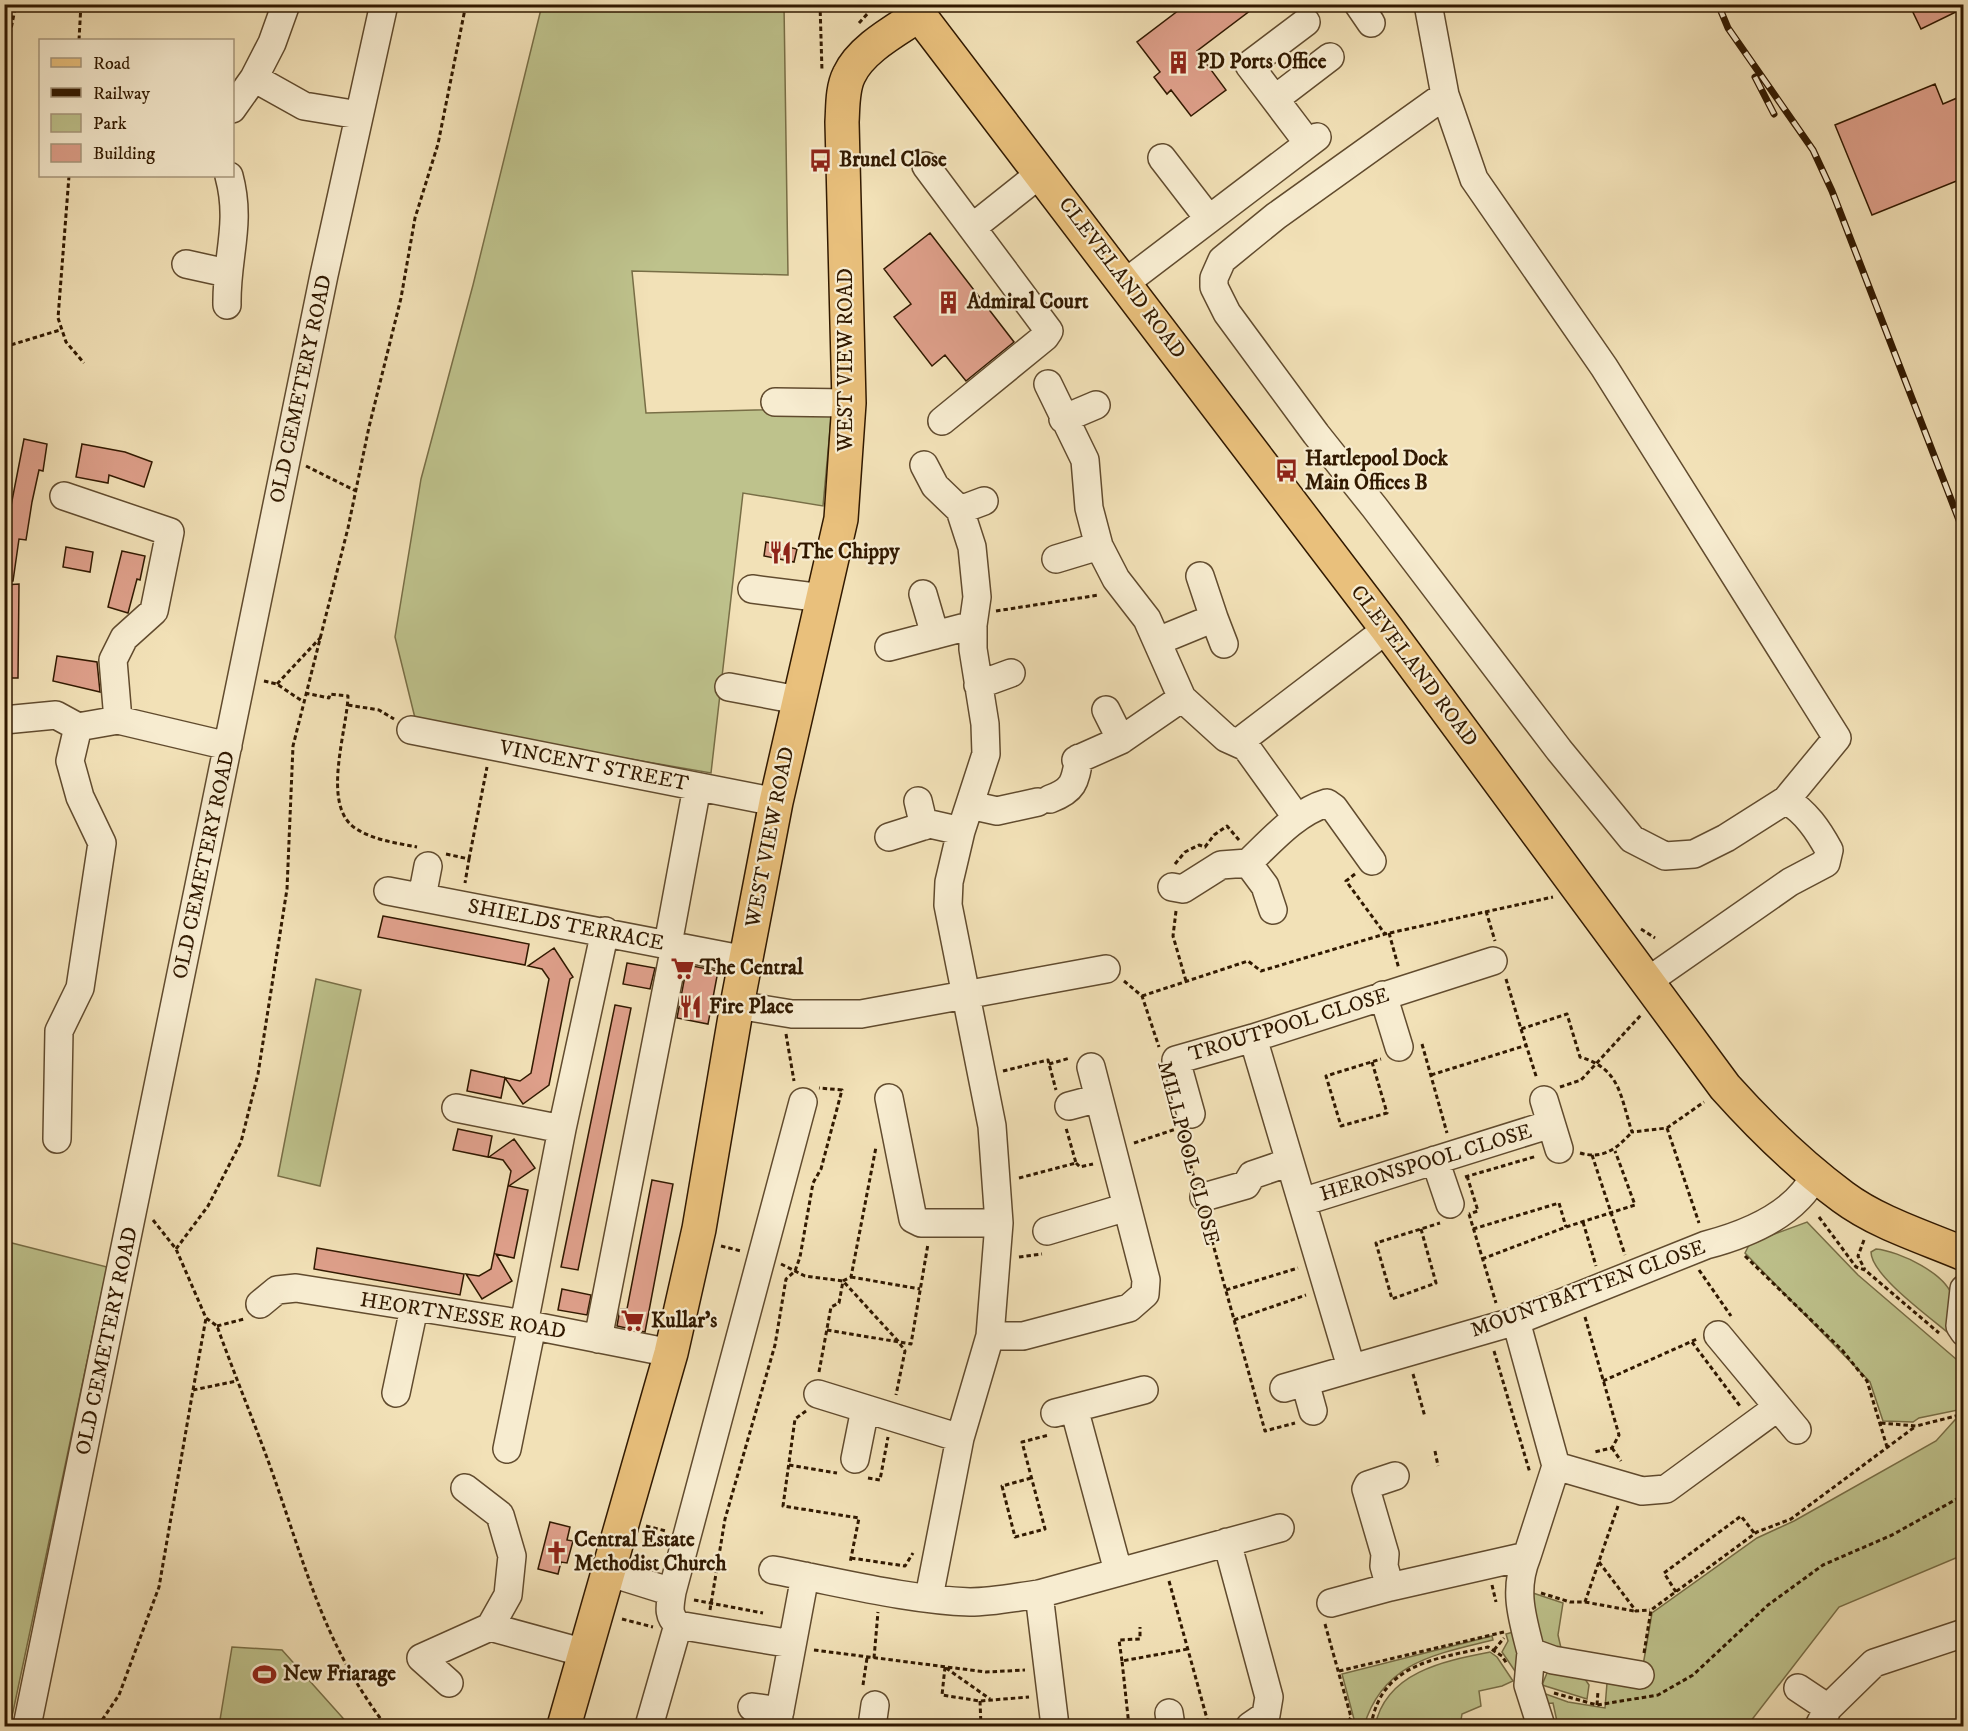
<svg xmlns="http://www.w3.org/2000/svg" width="1968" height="1731" font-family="'IM FELL DW Pica',serif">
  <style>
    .green { fill: #bec28c; stroke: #786e46; stroke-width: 1.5 }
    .building { fill: #dfa08b; stroke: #311900; stroke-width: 1.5 }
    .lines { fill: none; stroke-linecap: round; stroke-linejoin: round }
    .minor-casing { stroke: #614b2e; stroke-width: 30 }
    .major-casing { stroke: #311900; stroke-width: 36 }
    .path { stroke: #311900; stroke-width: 3; stroke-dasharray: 4.5 3; stroke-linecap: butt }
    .minor { stroke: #f7ecd0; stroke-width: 27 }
    .major { stroke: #e9c07c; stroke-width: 33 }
    .rail-casing { stroke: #311900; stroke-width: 7 }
    .rail { stroke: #f7ecd0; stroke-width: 4.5; stroke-dasharray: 14; stroke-linecap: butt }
    .labels { text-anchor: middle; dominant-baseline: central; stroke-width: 4.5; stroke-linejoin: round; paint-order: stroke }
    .poi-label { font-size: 21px; font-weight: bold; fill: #311900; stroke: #f7ecd0; text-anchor: start }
    .street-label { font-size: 21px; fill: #311900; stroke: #f7ecd0 }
  </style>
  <rect width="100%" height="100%" fill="#f2e1b7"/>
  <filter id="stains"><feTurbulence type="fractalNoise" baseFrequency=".00333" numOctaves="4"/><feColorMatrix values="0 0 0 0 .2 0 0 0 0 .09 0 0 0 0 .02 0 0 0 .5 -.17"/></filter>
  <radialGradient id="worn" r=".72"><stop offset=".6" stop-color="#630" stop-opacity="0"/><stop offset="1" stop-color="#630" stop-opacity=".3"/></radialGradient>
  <path class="green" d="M 542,5 L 784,5 L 788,275 L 632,271 L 646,413 L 832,408 L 823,506 L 743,493 L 711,773 L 416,722 L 395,637 L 421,479 L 473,285 Z
    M 316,979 L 361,990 L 320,1186 L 278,1176 Z
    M 1807,1222 L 1858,1275 L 1963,1365 L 1963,1409 L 1919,1418 L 1913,1422 L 1883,1421 L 1870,1382 L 1745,1253 L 1750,1243 Z
    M 4,1241 L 107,1267 L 10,1726 L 4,1726 Z
    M 1876,1249 C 1899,1251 1948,1274 1953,1299 C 1955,1310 1953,1325 1953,1337 C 1934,1320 1871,1276 1871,1252 Z
    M 1963,1411 L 1963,1555 L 1839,1607 L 1747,1726 L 1558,1726 L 1553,1703 L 1542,1704 L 1543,1693 L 1568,1702 L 1605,1708 L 1607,1683 L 1640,1683 L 1652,1613 L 1757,1538 L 1794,1521 L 1936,1441 Z
    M 1527,1591 L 1563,1603 L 1558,1635 L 1561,1648 L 1541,1646 Z
    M 1517,1631 L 1521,1654 L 1517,1674 L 1502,1652 L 1508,1641 L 1506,1634 Z
    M 1492,1636 L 1493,1640 C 1436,1654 1383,1662 1364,1726 L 1349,1726 L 1354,1719 L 1342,1674 Z
    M 232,1647 L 282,1650 L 350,1726 L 219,1726 Z
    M 1490,1652 L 1497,1657 L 1513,1681 L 1502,1686 L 1479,1691 L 1481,1706 L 1462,1714 L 1460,1726 L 1375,1726 C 1386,1672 1444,1661 1490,1652 Z
    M 1547,1673 L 1583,1676 L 1589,1685 L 1587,1699 L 1542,1685 Z"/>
  <path class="building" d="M 1187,4 L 1259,4 L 1197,51 L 1226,90 L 1191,116 L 1171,90 L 1167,94 L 1154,77 L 1160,72 L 1137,42 Z
    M 1909,4 L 1964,4 L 1964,8 L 1921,29 Z
    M 1935,84 L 1943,104 L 1964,95 L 1964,178 L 1872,215 L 1835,125 Z
    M 930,233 L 1014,342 L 966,381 L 945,355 L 932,366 L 894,317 L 911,304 L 884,269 Z
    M 24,439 L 47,444 L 43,471 L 39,470 L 32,502 L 26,540 L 19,539 L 13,581 L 4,581 L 4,510 L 10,511 Z
    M 82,444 L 125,452 L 152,462 L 144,487 L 109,475 L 108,483 L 76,477 Z
    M 766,542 L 797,549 L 794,562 L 764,556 Z
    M 66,547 L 93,552 L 90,572 L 63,567 Z
    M 122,551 L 145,556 L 140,580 L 137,579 L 128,613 L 108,607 Z
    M 19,584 L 18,678 L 4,678 L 4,585 Z
    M 57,656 L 97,662 L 100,692 L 53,681 Z
    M 383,916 L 529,944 L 525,965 L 378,937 Z
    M 554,948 L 573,977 L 570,979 L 549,1085 L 523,1104 L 505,1078 L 501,1098 L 467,1091 L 471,1070 L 520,1081 L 531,1073 L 549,979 L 542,969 L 528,966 Z
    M 627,963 L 655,968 L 650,989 L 623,984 Z
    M 687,965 L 718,971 L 708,1024 L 677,1018 Z
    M 615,1005 L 631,1008 L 578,1270 L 561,1267 Z
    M 458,1129 L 492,1136 L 488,1157 L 453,1150 Z
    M 514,1139 L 535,1168 L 509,1186 L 528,1190 L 514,1258 L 496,1254 L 512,1281 L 482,1299 L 466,1274 L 479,1276 L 491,1269 L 511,1171 L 503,1160 L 489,1157 Z
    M 652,1180 L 673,1184 L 645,1332 L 617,1326 L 620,1309 L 627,1309 Z
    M 317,1248 L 464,1274 L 460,1295 L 314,1269 Z
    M 562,1289 L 591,1295 L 587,1315 L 558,1310 Z
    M 550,1522 L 570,1527 L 567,1540 L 573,1541 L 567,1563 L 561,1562 L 558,1574 L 538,1569 Z"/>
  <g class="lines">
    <defs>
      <path id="minor" d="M 1358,4 L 1371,23
        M 1428,4 L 1445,95 L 1474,179 L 1604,367 L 1837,738 L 1786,800 L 1726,838 L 1694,854 L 1665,856 L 1632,839 L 1559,750 L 1375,508 L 1316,434 L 1227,313 L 1214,287 L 1214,278 L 1222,260 L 1276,216 L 1445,95
        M 1306,22 L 1249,65 L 1308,143
        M 254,78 L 304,106 L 359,115
        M 1275,99 L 1330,57
        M 232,109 L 254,78 L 272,43 L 286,4
        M 1162,158 L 1209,219
        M 926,166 L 1049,331 L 1045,337 L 942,421
        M 973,227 L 1041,173
        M 186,264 L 227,273
        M 1125,283 L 1317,137
        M 227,305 C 226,257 242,224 229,176
        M 1048,384 L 1085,460 L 1089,508 L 1099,546 L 1116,579 L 1147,619 L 1182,698 L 1226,738 L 1246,747 L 1297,818
        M 775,402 L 849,403
        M 1063,419 L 1096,405
        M 924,465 L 935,486 L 960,510 L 972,547 L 977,597 L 973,625 L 973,649 L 985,724 L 986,754 L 961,831 L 949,882 L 948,905 L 992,1126 L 999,1223 L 990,1336 L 960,1438 L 929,1597
        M 64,496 L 170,532 L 154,611 L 124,638 L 113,660 L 118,720
        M 960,510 L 984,501
        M 1056,559 L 1099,546
        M 752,589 L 823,598
        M 923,594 L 935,635
        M 1214,618 L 1224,644
        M 1158,641 L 1214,618 L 1200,576
        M 889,647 L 973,625
        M 978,685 L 1011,673
        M 729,687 L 798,700
        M 1106,710 L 1121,740
        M 4,720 L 56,715 L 78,727 L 118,720 L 228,746
        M 411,730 L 776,802
        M 1239,742 L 1387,629
        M 1076,760 L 1121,740 L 1182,698
        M 1050,799 C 1074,790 1075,782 1079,758
        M 918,801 L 924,826
        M 970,805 L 997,811 L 1038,802
        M 889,837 L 930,824 L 961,831
        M 1172,887 L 1183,889 L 1221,865 L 1248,863
        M 388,891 L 746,960
        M 422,897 L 428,866
        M 1273,910 L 1265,886 L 1248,863 C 1271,841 1296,812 1327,803 L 1334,808 L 1372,861
        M 668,944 L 697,787
        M 1648,981 L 1790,882 L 1826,863 L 1829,850 C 1818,830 1806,812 1786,800
        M 1383,995 L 1399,1047
        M 737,1005 L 792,1014 L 861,1014 L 1106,969
        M 1253,1038 L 1351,1367
        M 889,1098 L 913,1219 L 921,1223 L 999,1223
        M 1544,1100 L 1559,1149
        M 1069,1106 L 1099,1098
        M 456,1108 L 562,1129
        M 1191,1114 L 1176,1060 L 1253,1038 L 1493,961
        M 57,1139 L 59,1031 L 80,988 L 102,843 L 80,797 L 70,761 L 78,727
        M 1435,1160 L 1450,1204
        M 1204,1197 L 1246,1185 L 1252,1175 L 1290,1162
        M 1302,1202 L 1551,1124
        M 1047,1231 L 1127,1207
        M 1964,1289 L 1960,1326 L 1964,1332
        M 260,1304 L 277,1290 L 296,1288 L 524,1324 L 671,1353
        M 524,1324 L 562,1129 L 605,931
        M 1718,1335 L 1797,1430
        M 990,1336 L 1023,1336 L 1129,1308 L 1145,1294 L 1146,1280 L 1091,1067
        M 598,1339 L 675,946
        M 1305,1382 L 1313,1411
        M 1284,1388 L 1516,1321 L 1706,1245 C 1748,1234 1797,1214 1816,1173
        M 396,1393 L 414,1308
        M 818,1394 L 960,1438
        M 1074,1408 L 1118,1571
        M 1055,1413 L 1144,1390
        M 507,1449 L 532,1326
        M 855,1459 L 865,1409
        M 1556,1466 L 1642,1491 L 1666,1489 L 1778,1407
        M 1227,1542 L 1269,1697 L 1266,1715 L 1250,1726
        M 1527,1556 C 1513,1590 1522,1617 1531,1652 L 1553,1660 L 1640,1675
        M 773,1570 C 835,1581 907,1600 970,1602 C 993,1602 1016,1597 1039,1594 L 1280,1528
        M 608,1572 L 672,1592 C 670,1606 667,1615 678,1625 L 792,1644
        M 1390,1587 L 1384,1566 L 1385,1554 L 1366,1489 L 1368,1485 L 1395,1476
        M 672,1592 L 803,1102
        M 1039,1594 L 1055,1726
        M 1331,1603 L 1390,1587 L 1527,1556 L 1556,1466 L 1516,1321
        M 490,1627 L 585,1653
        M 1531,1652 L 1528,1685 L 1541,1726
        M 449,1683 L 421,1658 L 490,1627 L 508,1595 L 512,1556 L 500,1515 L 465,1488
        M 1798,1688 L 1828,1708
        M 752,1707 L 780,1711
        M 1169,1713 L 1171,1726
        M 27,1726 L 324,275 L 384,4
        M 649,1726 L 678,1625
        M 777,1726 L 805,1576
        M 872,1726 L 875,1705
        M 1819,1726 L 1828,1708 L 1874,1663 L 1964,1633"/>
      <path id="major" d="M 911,4 L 1387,629 L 1725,1087 C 1760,1126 1801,1166 1843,1197 C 1878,1223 1924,1237 1964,1254
        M 564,1726 L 671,1353 L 699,1229 L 737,1005 L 776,802 L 841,519 L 849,403 L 842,122 C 843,107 842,89 849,75 C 861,49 895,31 919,15"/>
    </defs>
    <use href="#minor" class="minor-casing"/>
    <use href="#major" class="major-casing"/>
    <path class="path" d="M 820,4 L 822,71
      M 859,23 L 869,12 L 870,4
      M 79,40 L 81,4
      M 4,64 L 16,4
      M 69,176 L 58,318 L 66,342 L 84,363
      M 4,347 L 60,330
      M 306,466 L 356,491
      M 996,611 L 1099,595
      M 264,681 L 277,684 L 302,701
      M 277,684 L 321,637
      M 305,693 L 329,698 L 330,694 L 348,696 C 347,731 321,805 355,828 C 373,840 396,843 417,847
      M 348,705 L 379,710 L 394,719
      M 446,854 L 469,859 L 465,883
      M 469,859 L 487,767
      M 1175,864 L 1185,852 L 1199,845 L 1205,847 L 1214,835 L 1227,826 L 1239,840
      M 1355,874 L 1346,881 L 1385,934
      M 1176,911 L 1173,936 L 1186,981
      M 1486,911 L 1495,941
      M 1641,929 L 1655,938
      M 1389,933 L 1399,969
      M 1506,979 L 1521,1029 L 1567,1014 L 1580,1057 C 1621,1069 1620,1096 1632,1132 L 1667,1128 L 1704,1102
      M 1124,981 L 1142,996 L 1159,1047
      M 1142,996 L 1248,961 L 1261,971 L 1385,934 L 1553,897
      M 1521,1029 L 1537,1079
      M 786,1034 L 794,1081
      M 1422,1044 L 1447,1133
      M 1372,1062 L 1387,1113 L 1341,1126 L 1326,1076 L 1381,1059
      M 1049,1064 L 1070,1058
      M 1003,1071 L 1048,1060 L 1056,1090
      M 1431,1075 L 1527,1045
      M 1560,1087 L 1581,1080 L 1641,1015
      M 1667,1128 L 1699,1223
      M 1183,1135 L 1194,1178
      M 1134,1143 L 1176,1129
      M 1580,1153 C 1604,1160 1617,1148 1632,1132
      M 1592,1155 L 1625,1255
      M 1076,1163 L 1080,1167 L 1093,1164
      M 1467,1176 L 1478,1211 L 1469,1214
      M 1465,1177 L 1537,1156
      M 1019,1178 L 1076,1163 L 1066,1128
      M 1469,1214 L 1496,1303
      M 1819,1217 L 1856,1267 L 1865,1270 L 1939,1333
      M 1206,1219 L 1265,1431 L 1295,1423
      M 153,1220 L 176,1249 L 206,1318 L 217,1326 C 236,1379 258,1431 276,1483 C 308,1575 326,1647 386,1726
      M 1583,1222 L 1596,1266
      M 1421,1229 L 1436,1283 L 1392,1299 L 1376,1243 L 1440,1223
      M 1473,1229 L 1559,1203 L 1566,1227
      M 1864,1240 L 1858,1256 L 1865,1270
      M 721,1246 L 741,1251
      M 176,1249 L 208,1206 L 241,1142 L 258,1074 L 287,889 L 293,746 L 348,528 L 369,427 L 401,298 L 415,218 L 438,144 L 466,4
      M 1745,1256 L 1842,1350 L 1867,1381 L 1887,1447
      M 1019,1257 L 1042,1254
      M 1482,1259 L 1566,1227 L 1635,1205 L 1615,1151
      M 781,1264 L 805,1276 L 843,1281 L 898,1341 L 905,1351 L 896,1395
      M 1699,1270 L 1731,1316
      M 851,1277 L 920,1289
      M 1226,1290 L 1298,1268
      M 1585,1317 L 1619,1435 L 1612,1448 L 1594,1452
      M 1234,1320 L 1306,1295
      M 217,1326 L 244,1319
      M 827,1330 L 911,1344 L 928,1244
      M 1692,1342 L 1740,1406
      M 1494,1351 L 1530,1473
      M 1958,1354 L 1964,1362
      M 819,1372 L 831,1307 L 839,1303 L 843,1281 L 851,1277 L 876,1147
      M 1413,1374 L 1425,1417
      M 1603,1381 L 1697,1339
      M 193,1390 L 206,1318
      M 806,1411 L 795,1419 L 783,1506 L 859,1518 L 850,1563
      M 1881,1423 L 1916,1426 L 1964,1414
      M 1612,1448 L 1621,1461
      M 1435,1451 L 1438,1466
      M 789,1465 L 837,1473
      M 868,1478 L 880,1480 L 888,1437
      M 1031,1478 L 1002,1486 L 1015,1537 L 1045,1529 L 1022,1442 L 1049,1435
      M 646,1526 L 666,1531
      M 851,1558 L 905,1566 L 913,1553
      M 1599,1562 L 1636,1611 L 1650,1610
      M 1169,1581 L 1209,1726
      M 1492,1585 L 1496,1602
      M 1676,1592 L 1664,1573 L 1741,1516 L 1755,1534
      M 1541,1593 L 1570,1602 L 1585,1602 L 1618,1506
      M 694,1600 L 763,1613
      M 1585,1602 L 1634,1611
      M 710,1610 L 725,1519 L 775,1345 L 786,1279 L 795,1271 L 800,1257 L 813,1183 L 821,1169 L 842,1090 L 819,1088
      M 622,1619 L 653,1627
      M 1325,1624 L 1351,1717 L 1346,1726
      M 814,1650 L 986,1672 L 1025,1670
      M 1494,1650 L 1504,1638
      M 1644,1653 L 1651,1610 L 1757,1532 L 1791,1519 L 1916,1426
      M 874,1658 L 878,1612
      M 1122,1661 L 1119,1640 L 1140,1639 L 1140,1627
      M 945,1667 L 942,1695 L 980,1701 L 1029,1697
      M 946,1668 L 990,1699
      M 1339,1671 L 1504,1632
      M 863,1685 L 867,1658
      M 1554,1693 L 1597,1705 L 1658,1695 L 1693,1675 L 1768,1605 L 1823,1565 L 1892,1535 L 1964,1495
      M 980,1701 L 981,1726
      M 1597,1705 L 1598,1691
      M 98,1726 L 119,1695 L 159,1587 L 193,1390 L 237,1381
      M 1129,1726 L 1122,1661 L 1188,1649
      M 1371,1726 C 1381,1663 1436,1659 1488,1647 L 1502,1656 L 1507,1664"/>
    <use href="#minor" class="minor"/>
    <use href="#major" class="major"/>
    <defs>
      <path id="rail" d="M 1718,4 L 1728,28 L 1813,150 L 1832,191 L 1964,533
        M 1755,77 L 1774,114"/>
    </defs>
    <use href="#rail" class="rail-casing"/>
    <use href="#rail" class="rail"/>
  </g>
  <defs>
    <symbol id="building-bare" viewBox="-9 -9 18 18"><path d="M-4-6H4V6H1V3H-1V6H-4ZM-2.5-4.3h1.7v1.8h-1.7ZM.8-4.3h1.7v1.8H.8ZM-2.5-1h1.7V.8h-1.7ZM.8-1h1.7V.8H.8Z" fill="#8f2418" stroke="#f7ecd0" stroke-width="2.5" paint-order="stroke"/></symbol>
    <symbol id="bus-bare" viewBox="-9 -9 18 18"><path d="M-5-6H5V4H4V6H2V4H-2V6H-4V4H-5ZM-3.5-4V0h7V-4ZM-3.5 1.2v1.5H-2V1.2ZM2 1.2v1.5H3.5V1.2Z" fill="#8f2418" stroke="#f7ecd0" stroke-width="2.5" paint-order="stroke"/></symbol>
    <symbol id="restaurant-bare" viewBox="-9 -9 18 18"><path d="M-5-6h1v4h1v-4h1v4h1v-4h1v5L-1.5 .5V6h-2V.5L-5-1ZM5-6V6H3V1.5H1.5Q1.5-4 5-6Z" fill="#8f2418" stroke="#f7ecd0" stroke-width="2.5" paint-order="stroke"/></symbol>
    <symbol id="supermarket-bare" viewBox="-9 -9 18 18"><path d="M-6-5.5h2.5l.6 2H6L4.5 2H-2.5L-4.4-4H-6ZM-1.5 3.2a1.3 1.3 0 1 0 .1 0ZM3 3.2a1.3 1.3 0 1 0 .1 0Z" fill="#8f2418" stroke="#f7ecd0" stroke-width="2.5" paint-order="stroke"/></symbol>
    <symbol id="church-bare" viewBox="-9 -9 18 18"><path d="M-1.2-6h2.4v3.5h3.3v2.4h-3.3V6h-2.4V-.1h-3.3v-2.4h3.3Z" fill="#8f2418" stroke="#f7ecd0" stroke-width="2.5" paint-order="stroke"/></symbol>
    <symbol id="stadium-bare" viewBox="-9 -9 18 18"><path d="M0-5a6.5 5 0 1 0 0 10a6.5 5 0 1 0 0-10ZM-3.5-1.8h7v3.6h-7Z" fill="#8f2418" stroke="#f7ecd0" stroke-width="2.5" paint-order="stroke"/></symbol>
  </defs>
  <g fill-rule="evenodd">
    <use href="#building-bare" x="1162" y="46" width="33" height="33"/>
    <use href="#bus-bare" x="804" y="144" width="33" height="33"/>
    <use href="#building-bare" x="932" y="286" width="33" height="33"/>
    <use href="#bus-bare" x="1270" y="454" width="33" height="33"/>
    <use href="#restaurant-bare" x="764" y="536" width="33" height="33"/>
    <use href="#supermarket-bare" x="666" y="952" width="33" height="33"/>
    <use href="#restaurant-bare" x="674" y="990" width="33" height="33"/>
    <use href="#supermarket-bare" x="616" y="1304" width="33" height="33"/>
    <use href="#church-bare" x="540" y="1536" width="33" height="33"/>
    <use href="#stadium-bare" x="248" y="1658" width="33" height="33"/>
  </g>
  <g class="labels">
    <g class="poi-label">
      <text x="1197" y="62">PD Ports Office</text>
      <text x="839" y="160">Brunel Close</text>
      <text x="967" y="302">Admiral Court</text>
      <text x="1305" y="459">Hartlepool Dock<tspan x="1305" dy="24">Main Offices B</tspan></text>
      <text x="798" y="552">The Chippy</text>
      <text x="700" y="968">The Central</text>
      <text x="709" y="1007">Fire Place</text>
      <text x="651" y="1321">Kullar's</text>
      <text x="574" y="1540">Central Estate<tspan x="574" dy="24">Methodist Church</tspan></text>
      <text x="283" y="1674">New Friarage</text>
    </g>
    <g class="street-label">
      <text transform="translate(1122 278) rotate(53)">CLEVELAND ROAD</text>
      <text transform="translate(846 360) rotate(-90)">WEST VIEW ROAD</text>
      <text transform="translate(301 389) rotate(-78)">OLD CEMETERY ROAD</text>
      <text transform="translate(1414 666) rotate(53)">CLEVELAND ROAD</text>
      <text transform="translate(594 766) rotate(11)">VINCENT STREET</text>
      <text transform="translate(770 837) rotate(-79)">WEST VIEW ROAD</text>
      <text transform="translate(204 865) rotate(-78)">OLD CEMETERY ROAD</text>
      <text transform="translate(566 925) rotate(11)">SHIELDS TERRACE</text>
      <text transform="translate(1289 1025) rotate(-17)">TROUTPOOL CLOSE</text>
      <text transform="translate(1188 1153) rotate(75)">MILLPOOL CLOSE</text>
      <text transform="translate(1426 1163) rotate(-17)">HERONSPOOL CLOSE</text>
      <text transform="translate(1588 1289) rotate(-20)">MOUNTBATTEN CLOSE</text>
      <text transform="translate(463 1316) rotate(9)">HEORTNESSE ROAD</text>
      <text transform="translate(107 1341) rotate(-78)">OLD CEMETERY ROAD</text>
    </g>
  </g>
  <rect width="1968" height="1731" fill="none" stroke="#f2e1b7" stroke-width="24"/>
  <rect x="6" y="6" width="1956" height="1719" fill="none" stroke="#311900" stroke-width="3"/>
  <rect x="12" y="12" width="1944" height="1707" fill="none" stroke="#311900" stroke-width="1.5"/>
  <rect x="39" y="39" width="195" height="138" fill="#f7ecd0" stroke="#a8987d" stroke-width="1.5"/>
  <rect x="51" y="58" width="30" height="9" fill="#e9c07c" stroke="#a8987d" stroke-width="1.5"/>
  <text x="93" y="69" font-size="18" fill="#311900">Road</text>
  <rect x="51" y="88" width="30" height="9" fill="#311900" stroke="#a8987d" stroke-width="1.5"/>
  <text x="93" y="99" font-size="18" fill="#311900">Railway</text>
  <rect x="51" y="114" width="30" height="18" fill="#bec28c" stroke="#a8987d" stroke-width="1.5"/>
  <text x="93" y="129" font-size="18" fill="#311900">Park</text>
  <rect x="51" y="144" width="30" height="18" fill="#dfa08b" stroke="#a8987d" stroke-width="1.5"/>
  <text x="93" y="159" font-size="18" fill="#311900">Building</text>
  <rect width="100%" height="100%" filter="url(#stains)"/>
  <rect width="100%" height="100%" fill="url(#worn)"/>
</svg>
